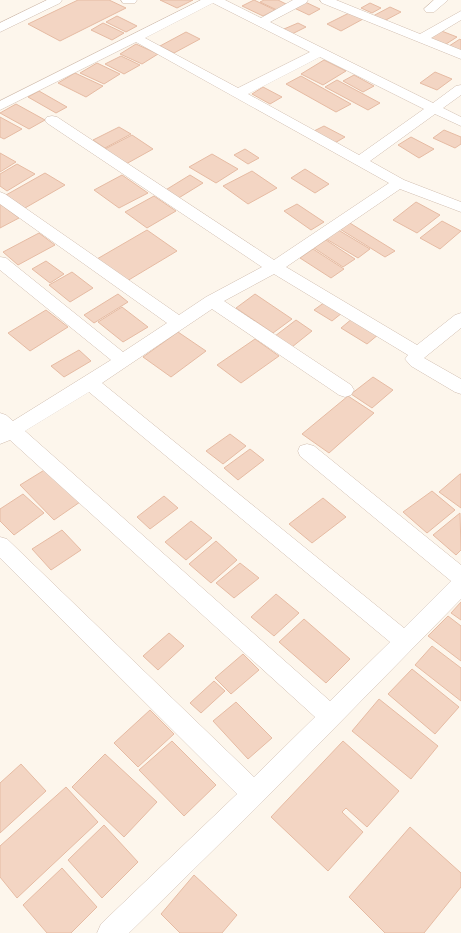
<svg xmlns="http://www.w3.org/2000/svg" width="461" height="933" font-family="Ubuntu,sans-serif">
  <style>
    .building { fill: #f3d5c3; stroke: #e6bba3 }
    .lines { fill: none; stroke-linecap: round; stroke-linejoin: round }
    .minor-casing { stroke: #d1beb0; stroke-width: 1 }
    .minor { fill: #fff; fill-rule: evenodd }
  </style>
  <rect width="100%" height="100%" fill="#fdf6ec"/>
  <path class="building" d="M 78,0 L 109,0 L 126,8 L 60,41 L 28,24 Z
    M 160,0 L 193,0 L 177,8 Z
    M 254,0 L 275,10 L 263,16 L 242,6 Z
    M 264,0 L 278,0 L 288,5 L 277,10 L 260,2 Z
    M 303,1 L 320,9 L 309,15 L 292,7 Z
    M 370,3 L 381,8 L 372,13 L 361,8 Z
    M 390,7 L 401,12 L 384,21 L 373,16 Z
    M 349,13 L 363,19 L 341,31 L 327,24 Z
    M 117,16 L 137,26 L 126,32 L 106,22 Z
    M 103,23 L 124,33 L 112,40 L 91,30 Z
    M 298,23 L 306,27 L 292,34 L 284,29 Z
    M 439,30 L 457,37 L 443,46 L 426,39 Z
    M 186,32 L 200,39 L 174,53 L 160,46 Z
    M 460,39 L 461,40 L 461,52 L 446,48 Z
    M 136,44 L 158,54 L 142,64 L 120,54 Z
    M 121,56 L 140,65 L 124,74 L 105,64 Z
    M 324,60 L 346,71 L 323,85 L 301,74 Z
    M 97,63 L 120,74 L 104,84 L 80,73 Z
    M 435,72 L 452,79 L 437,90 L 420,83 Z
    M 75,73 L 103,86 L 86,97 L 58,83 Z
    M 354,75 L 374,86 L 363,92 L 343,81 Z
    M 301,76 L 351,104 L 336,112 L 286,84 Z
    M 337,80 L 380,103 L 368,110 L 325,87 Z
    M 263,87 L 282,97 L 270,104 L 252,94 Z
    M 39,91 L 67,107 L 56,113 L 28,97 Z
    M 16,104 L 45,120 L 29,129 L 0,113 Z
    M 0,117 L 22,129 L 4,139 L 0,137 Z
    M 324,126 L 345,137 L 333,144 L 312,132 Z
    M 119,127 L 131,134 L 105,148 L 93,140 Z
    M 444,130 L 461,137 L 461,144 L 455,148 L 433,138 Z
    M 132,135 L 153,149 L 126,164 L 105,149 Z
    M 411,137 L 434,149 L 419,158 L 398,145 Z
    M 245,149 L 259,158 L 248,164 L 234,155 Z
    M 0,153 L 16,162 L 0,172 Z
    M 212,154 L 238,169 L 216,183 L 189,167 Z
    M 17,164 L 35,174 L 7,191 L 0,186 L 0,174 Z
    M 305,169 L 329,184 L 315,193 L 291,178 Z
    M 252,171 L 277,188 L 248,204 L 223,186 Z
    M 45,173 L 65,185 L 25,208 L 6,195 Z
    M 122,175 L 148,193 L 119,208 L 94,190 Z
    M 190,175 L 203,183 L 177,199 L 164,191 Z
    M 154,196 L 176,211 L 147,228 L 125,212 Z
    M 416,202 L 440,215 L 417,233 L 393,220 Z
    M 0,204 L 19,218 L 0,228 Z
    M 297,204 L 324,222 L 311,230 L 284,211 Z
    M 345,220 L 395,251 L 385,257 L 335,226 Z
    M 442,221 L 461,231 L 440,249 L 420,238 Z
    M 335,228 L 370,249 L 358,258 L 323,237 Z
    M 147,230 L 177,251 L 127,281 L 97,259 Z
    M 39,233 L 55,245 L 18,265 L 3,252 Z
    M 326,240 L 355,259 L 343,267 L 314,248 Z
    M 313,249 L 344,269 L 331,278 L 300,258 Z
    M 46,261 L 64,274 L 50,283 L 32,269 Z
    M 72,272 L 93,288 L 70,302 L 49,285 Z
    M 118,294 L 128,302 L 94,323 L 84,315 Z
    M 255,294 L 292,319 L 273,333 L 236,308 Z
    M 325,302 L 342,313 L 332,321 L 314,310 Z
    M 122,307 L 148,327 L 123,342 L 98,322 Z
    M 46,310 L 68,327 L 30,351 L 8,333 Z
    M 353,318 L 379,334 L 367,344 L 341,328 Z
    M 296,320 L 312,331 L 292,347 L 275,336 Z
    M 178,332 L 206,351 L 171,377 L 143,357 Z
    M 255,339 L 279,356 L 241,383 L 217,365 Z
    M 79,350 L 91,361 L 64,377 L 51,366 Z
    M 373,377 L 393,390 L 372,408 L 351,394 Z
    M 348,396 L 374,413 L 329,453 L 302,434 Z
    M 230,434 L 246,446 L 223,464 L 206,451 Z
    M 250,449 L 264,460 L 238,480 L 224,468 Z
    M 46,469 L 80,502 L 54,520 L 20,485 Z
    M 460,474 L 461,474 L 461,508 L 439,492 Z
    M 432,491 L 455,510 L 427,533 L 403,512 Z
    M 23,494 L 44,513 L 14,535 L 0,521 L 0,509 Z
    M 164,496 L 178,508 L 150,529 L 137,517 Z
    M 323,498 L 346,517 L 312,543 L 289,524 Z
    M 460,513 L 461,550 L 456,555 L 433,535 Z
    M 191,521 L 212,538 L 186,560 L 165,542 Z
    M 62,530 L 81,550 L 51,570 L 32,549 Z
    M 216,541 L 237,560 L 211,583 L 189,564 Z
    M 240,563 L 259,578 L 234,598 L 216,583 Z
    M 276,594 L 299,613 L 274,636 L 251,617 Z
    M 461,602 L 461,620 L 451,613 Z
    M 448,616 L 461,626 L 461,661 L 428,636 Z
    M 304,619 L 350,659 L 326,683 L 279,642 Z
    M 169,633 L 184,646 L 158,670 L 143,656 Z
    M 432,646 L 461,668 L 461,701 L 415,665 Z
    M 243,654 L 259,670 L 231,694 L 215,678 Z
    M 412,669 L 459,707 L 435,734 L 388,694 Z
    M 214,681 L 225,691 L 201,713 L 190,703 Z
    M 379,699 L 438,746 L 411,779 L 352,731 Z
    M 236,702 L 272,738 L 248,759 L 213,721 Z
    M 150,710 L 174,734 L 138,767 L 114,743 Z
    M 172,741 L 216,785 L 184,816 L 139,770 Z
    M 343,741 L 399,791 L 367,827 L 346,808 L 342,812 L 363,832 L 328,871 L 271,817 Z
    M 105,754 L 157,802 L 124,837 L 72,787 Z
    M 21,764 L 46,791 L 0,833 L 0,783 Z
    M 66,787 L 98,822 L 17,898 L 0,877 L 0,846 Z
    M 104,825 L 138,862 L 102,898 L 68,860 Z
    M 410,827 L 461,873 L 461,887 L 424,933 L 385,933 L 349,897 Z
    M 62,868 L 97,907 L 71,933 L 47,933 L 23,905 Z
    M 194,875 L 237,915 L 222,933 L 180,933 L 161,914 Z"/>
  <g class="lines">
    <defs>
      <path id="minor" d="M 47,0 L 62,0 L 60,3 L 0,32 L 0,23 Z
        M 121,0 L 137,0 L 135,3 L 123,3 Z
        M 201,0 L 225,0 L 261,18 L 293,0 L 308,0 L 306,3 L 270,22 L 433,103 L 456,86 L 461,85 L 461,95 L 443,108 L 461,117 L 461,126 L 435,114 L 370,161 L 404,180 L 461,202 L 461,212 L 400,189 L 286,267 L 417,345 L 455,315 L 461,313 L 461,328 L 424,358 L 461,379 L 461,394 L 455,392 L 411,366 L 405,359 L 408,355 L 274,274 L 224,301 L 351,385 L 354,390 L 351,395 L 345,397 L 339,395 L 212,309 L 102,383 L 404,628 L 451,581 L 300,456 L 298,451 L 300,446 L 307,444 L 314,446 L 461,565 L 461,599 L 262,802 L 129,933 L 97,933 L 101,924 L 237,794 L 0,558 L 0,537 L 7,539 L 254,777 L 315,717 L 10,440 L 0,444 L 0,413 L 6,415 L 13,421 L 111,360 L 0,270 L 0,257 L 6,258 L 123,352 L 167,323 L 0,204 L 0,192 L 5,194 L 179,315 L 206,297 L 262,267 L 47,123 L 45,120 L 47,117 L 52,116 L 57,117 L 274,260 L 389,183 L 136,42 L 0,110 L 0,101 ZM 213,3 L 310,52 L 238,88 L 145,38 ZM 320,57 L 424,109 L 359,155 L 248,94 ZM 89,392 L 390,642 L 330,701 L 25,431 Z
        M 320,0 L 336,0 L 420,34 L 461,11 L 461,20 L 431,38 L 461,50 L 461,59 L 322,3 Z
        M 434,0 L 448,0 L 434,12 L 426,12 L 424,9 Z"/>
    </defs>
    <use href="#minor" class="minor-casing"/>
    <use href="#minor" class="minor"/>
  </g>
</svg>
